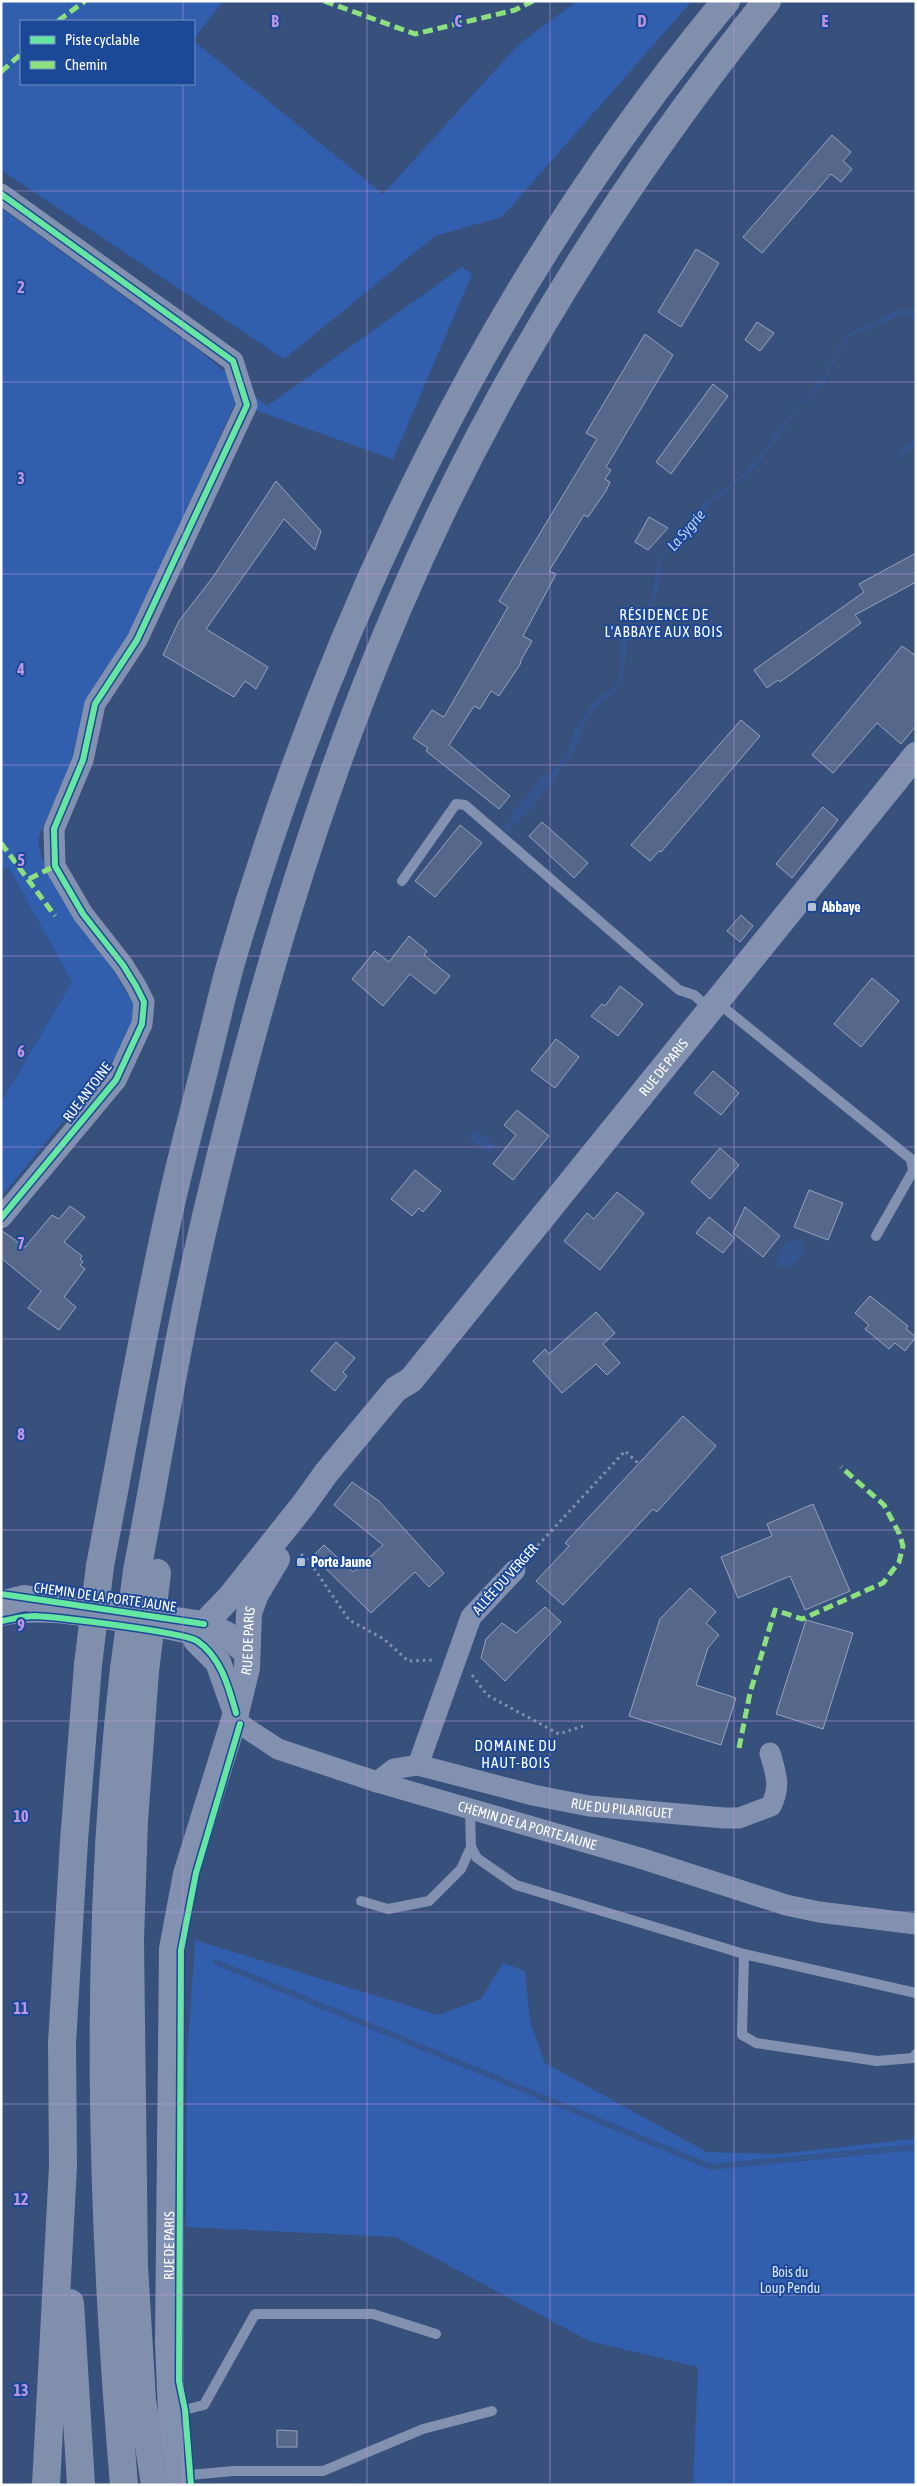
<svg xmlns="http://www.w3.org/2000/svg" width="917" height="2486" font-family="'Asap Condensed',sans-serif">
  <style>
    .green { fill: #315ead }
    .water { fill: #35558e }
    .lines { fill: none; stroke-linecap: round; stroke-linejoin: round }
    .stream { stroke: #35558e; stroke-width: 6 }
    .building { fill: #55688b; stroke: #96a4bc }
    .path { stroke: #8291af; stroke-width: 3; stroke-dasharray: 2.5 4; stroke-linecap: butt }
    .service { stroke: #8291af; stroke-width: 10 }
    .minor { stroke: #8291af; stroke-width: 21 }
    .tertiary { stroke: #8291af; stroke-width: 26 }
    .trunk { stroke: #8090ac; stroke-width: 28 }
    .trunk-bridge { stroke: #8090ac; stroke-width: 28 }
    .quiet { stroke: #8de07e; stroke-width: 5; stroke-dasharray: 10 5; stroke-linecap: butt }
    .cycleway-casing { stroke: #1c4898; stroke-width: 9 }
    .cycleway { stroke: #66e7a1; stroke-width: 6 }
    .grid { fill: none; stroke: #bd96df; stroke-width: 1; stroke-opacity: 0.55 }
    .poi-dot { fill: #b9c2d1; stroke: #1c4898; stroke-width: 2 }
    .labels { text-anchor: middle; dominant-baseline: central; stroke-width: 4; stroke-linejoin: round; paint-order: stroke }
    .poi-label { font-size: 14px; font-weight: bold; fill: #fff; stroke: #1c4898; text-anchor: start }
    .street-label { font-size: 14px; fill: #fff; stroke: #1c4898 }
    .park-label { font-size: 14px; fill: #d8e5fb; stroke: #1c4898 }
    .water-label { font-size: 15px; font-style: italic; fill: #bdd3f6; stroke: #1c4898 }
    .neighbourhood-label { font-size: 15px; letter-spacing: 1px; fill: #fff; stroke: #1c4898 }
    .grid-label { font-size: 16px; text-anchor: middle; font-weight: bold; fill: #bd96df; stroke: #1c4898; stroke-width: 4; stroke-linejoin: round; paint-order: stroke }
  </style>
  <rect width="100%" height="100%" fill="#38507c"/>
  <path class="green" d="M 1,1 L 223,1 L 194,39 L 194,21 L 21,21 L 21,84 L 194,84 L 194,41 L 383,194 L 518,45 L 577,1 L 692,1 L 502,217 L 435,236 L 284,359 L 1,170 Z
    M 1,208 L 201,352 L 267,406 L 462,267 L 472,274 L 393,459 L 235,403 L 38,838 L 41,856 L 134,1004 L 133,1036 L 1,1197 L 1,1102 L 72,982 L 9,868 L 1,870 Z
    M 195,1940 L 438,2015 L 481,1999 L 503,1963 L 525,1971 L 530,2021 L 545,2063 L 707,2152 L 779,2154 L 913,2139 L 916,2133 L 916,2485 L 693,2485 L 698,2367 L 589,2341 L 396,2237 L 186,2227 L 187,2061 Z"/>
  <path class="water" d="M 896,310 L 916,310 L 916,318 L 900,315 L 849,337 L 823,383 L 797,409 L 765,456 L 749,473 L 709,505 L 685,537 L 662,557 L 658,590 L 648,612 L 627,638 L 623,680 L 615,691 L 590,714 L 583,726 L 575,751 L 562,766 L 555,779 L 529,811 L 511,827 L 514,829 L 510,834 L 502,826 L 505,823 L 508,825 L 512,820 L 510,817 L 513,809 L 522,803 L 544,773 L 548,776 L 568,754 L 575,729 L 595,701 L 618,683 L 621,669 L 621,645 L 625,636 L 645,613 L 652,596 L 659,558 L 688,529 L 702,506 L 744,473 L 767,447 L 778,429 L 826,374 L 847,335 L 857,328 L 869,326 Z
    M 916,438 L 916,446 L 894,461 L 899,452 Z
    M 9,868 L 72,982 L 1,1102 L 1,870 Z
    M 475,1129 L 496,1146 L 490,1154 L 469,1137 Z
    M 795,1239 L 801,1241 L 804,1253 L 791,1268 L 779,1267 L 776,1256 L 788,1241 Z"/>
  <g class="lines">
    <path class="stream" d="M 216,1962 L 711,2167 L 916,2147"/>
  </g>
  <path class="building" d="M 832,135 L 851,152 L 843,161 L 852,169 L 841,182 L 831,174 L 762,253 L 743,237 Z
    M 696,249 L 719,263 L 681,327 L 658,312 Z
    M 757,322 L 774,333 L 760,351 L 745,340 Z
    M 645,334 L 673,355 L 606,467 L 611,470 L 605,479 L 610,482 L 606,491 L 588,517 L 584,515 L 549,571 L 556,574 L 523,636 L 532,641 L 520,662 L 521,663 L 499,696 L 491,691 L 480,709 L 474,706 L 449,745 L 510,796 L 499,809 L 426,751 L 428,748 L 413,738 L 432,710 L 444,717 L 508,607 L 499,601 L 597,439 L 586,433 Z
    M 713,384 L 728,396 L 671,474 L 656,462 Z
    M 276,481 L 321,531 L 315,550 L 284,519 L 206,629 L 268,667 L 256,689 L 245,681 L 234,697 L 163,655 L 179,621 L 213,577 Z
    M 649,517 L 668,528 L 648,550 L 635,542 Z
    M 916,553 L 916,582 L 855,615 L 861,623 L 780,682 L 778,680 L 767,688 L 754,670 L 864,592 L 859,584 Z
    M 902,646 L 916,656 L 916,726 L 901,744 L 877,723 L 833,773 L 812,755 Z
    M 741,720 L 760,736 L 661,852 L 659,851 L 650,861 L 631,845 Z
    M 823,807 L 838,820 L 792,878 L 776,864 Z
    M 542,822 L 588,863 L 574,878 L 529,836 Z
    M 460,825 L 482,843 L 435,897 L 415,881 Z
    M 741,915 L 753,926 L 740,942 L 727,931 Z
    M 409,936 L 427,951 L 424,955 L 450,976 L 435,994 L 410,974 L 383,1006 L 352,979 L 375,951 L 389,962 Z
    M 872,978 L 899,1001 L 861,1047 L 834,1024 Z
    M 620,986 L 643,1004 L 618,1036 L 591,1016 L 602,1004 L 605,1006 Z
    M 556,1039 L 579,1057 L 555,1088 L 531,1070 Z
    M 713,1071 L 739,1093 L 721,1115 L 694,1093 Z
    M 517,1110 L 549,1136 L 513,1180 L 493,1164 L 516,1135 L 504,1125 Z
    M 720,1148 L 739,1165 L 710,1199 L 691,1182 Z
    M 415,1170 L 441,1191 L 423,1212 L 419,1208 L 412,1216 L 391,1199 Z
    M 809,1190 L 843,1203 L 828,1240 L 794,1227 Z
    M 617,1192 L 644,1213 L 600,1270 L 564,1241 L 587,1213 L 594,1219 Z
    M 70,1206 L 85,1217 L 64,1242 L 82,1256 L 80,1259 L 83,1262 L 80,1265 L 85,1269 L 64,1297 L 76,1307 L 59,1330 L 28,1308 L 41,1291 L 1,1258 L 1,1230 L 25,1247 L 52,1215 L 59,1219 Z
    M 745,1207 L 780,1236 L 763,1257 L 733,1233 Z
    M 709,1217 L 735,1238 L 723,1253 L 696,1233 Z
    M 870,1296 L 908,1326 L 906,1329 L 916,1337 L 905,1351 L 895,1343 L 889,1349 L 865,1329 L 869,1325 L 855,1313 Z
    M 596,1312 L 615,1333 L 603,1344 L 620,1363 L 607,1375 L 596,1364 L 562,1393 L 533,1361 L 545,1349 L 549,1354 Z
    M 336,1342 L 355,1358 L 343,1372 L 347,1376 L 335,1391 L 311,1371 Z
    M 683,1416 L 716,1446 L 657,1512 L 653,1509 L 563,1605 L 536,1581 L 569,1546 L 565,1543 Z
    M 352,1482 L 379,1501 L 444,1573 L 429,1587 L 415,1572 L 371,1613 L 313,1556 L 324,1545 L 353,1572 L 383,1545 L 334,1505 Z
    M 813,1504 L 850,1591 L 805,1610 L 790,1576 L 738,1598 L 721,1557 L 772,1536 L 767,1524 Z
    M 690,1588 L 716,1612 L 706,1623 L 719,1635 L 708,1648 L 696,1685 L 736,1698 L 721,1745 L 629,1716 L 660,1619 Z
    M 545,1607 L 561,1622 L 505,1681 L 481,1658 L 486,1639 L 502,1623 L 516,1633 Z
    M 806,1620 L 853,1633 L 823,1729 L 776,1714 Z
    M 277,2430 L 297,2431 L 297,2447 L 277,2447 Z"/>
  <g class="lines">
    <path class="path" d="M 301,1554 L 311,1564 L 349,1620 L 384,1639 L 408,1661 L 433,1660
      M 529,1555 L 625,1451 L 638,1463
      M 472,1675 L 487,1695 L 559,1734 L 583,1726"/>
    <path class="service" d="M 402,881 L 456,804 L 465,805 L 679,990 L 694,995 L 710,1009
      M 718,1003 L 911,1159 L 913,1171 L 876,1236
      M 1,1621 C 44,1612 86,1622 129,1628
      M 151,1631 L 195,1640
      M 470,1810 L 471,1847 L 477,1858 L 516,1885 L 744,1954 L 916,1993
      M 361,1901 L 388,1909 L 429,1901 L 461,1869 L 471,1847
      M 744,1954 L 742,2035 L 756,2043 L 877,2061 L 913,2058 L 916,2054
      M 172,2413 L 204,2405 L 255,2314 L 373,2314 L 436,2334
      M 179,2476 L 233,2471 L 323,2471 L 423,2429 L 492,2411"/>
    <g class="minor">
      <path d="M 1,194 L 233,361 L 247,405 L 137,640 L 95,704 L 83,760 L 54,829 L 55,866 L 83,914 L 123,965 L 136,986 L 144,1002 L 142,1024 L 116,1080 L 1,1218"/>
      <path id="s1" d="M 236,1713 L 240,1724 L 278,1749 L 377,1782 L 640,1858 L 786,1905 L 819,1912 L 916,1924"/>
      <path id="s2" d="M 418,1765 L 533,1795 L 589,1806 L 724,1818 L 739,1818 L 771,1806 C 781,1786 776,1774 770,1753"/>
      <path d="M 377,1782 L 394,1769 L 418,1765 L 471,1617 L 515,1570"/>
    </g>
    <g class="tertiary">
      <path d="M 1,1604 L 24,1598 L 204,1624 L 226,1634 L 246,1652"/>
      <path id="s3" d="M 236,1713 L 218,1662 L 196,1640 L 204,1624 L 230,1597 L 304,1504 L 327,1472 L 396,1389 L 411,1380 L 916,755"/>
      <path id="s4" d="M 180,2485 L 171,2413 L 168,2343 L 172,1949 L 186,1874 L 236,1713 L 247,1668 L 249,1613 L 256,1594 L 277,1559"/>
    </g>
    <path class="trunk" d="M 100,1566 C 123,1445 144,1324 171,1204 C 181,1159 193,1115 204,1071 C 213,1035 221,998 231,963 C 332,616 493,280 726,1
      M 137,1571 C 160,1450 179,1328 208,1208 C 256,1005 315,802 397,610 C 490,392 619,186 767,1
      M 145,1671 L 134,1821 L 130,1940 L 134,2266 L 142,2400 L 155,2485
      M 70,2303 L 81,2485
      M 46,2485 L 63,2166 L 62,2043 L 74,1841 L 88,1665
      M 124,2485 C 101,2214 93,1939 124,1669"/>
    <path class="trunk-bridge" d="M 88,1665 L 100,1566
      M 124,1669 L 137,1571
      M 145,1671 L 157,1573"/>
    <path class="quiet" d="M 324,1 L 415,34 L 515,10 L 533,1
      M 58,21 L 85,1
      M 1,72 L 21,54
      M 1,843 L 55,916
      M 29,879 L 55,866
      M 739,1748 L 750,1693 L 775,1610 L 802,1619 L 883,1583 L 899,1562 L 903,1546 L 899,1533 L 884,1505 L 841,1467"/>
    <defs>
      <path id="cycleway" d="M 1,194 L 233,361 L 247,405 L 137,640 L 95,704 L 83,760 L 54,829 L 55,866 L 83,914 L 123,965 L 136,986 L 144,1002 L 142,1024 L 116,1080 L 1,1218
        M 1,1594 L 204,1624
        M 1,1621 C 13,1619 23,1616 35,1616 C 57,1617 183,1632 197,1641 C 221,1657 229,1688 236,1713
        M 191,2485 L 185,2410 L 179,2381 L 181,1950 L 196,1873 L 240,1724"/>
    </defs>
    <use href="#cycleway" class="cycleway-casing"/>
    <use href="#cycleway" class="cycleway"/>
  </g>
  <path class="grid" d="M 183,1 L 183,21M 367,1 L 367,2485M 550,1 L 550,2485M 734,1 L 734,2485M 183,84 L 183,2485M 1,191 L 916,191M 1,382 L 916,382M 1,574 L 916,574M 1,765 L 916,765M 1,956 L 916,956M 1,1147 L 916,1147M 1,1339 L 916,1339M 1,1530 L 916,1530M 1,1721 L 916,1721M 1,1912 L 916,1912M 1,2104 L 916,2104M 1,2295 L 916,2295"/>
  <g class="poi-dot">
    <rect x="807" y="902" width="10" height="10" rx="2.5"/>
    <rect x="296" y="1557" width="10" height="10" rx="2.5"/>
  </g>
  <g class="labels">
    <g class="poi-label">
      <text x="822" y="907">Abbaye</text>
      <text x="311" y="1562">Porte Jaune</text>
    </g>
    <g class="street-label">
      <text stroke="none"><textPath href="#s3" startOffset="826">RUE DE PARIS</textPath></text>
      <text transform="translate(87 1092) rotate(-53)">RUE ANTOINE</text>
      <text transform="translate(505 1579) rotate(-48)">ALLÉE DU VERGER</text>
      <text transform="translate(105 1597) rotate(8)">CHEMIN DE LA PORTE JAUNE</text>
      <text stroke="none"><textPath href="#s4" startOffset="855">RUE DE PARIS</textPath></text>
      <text stroke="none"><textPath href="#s2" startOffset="209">RUE DU PILARIGUET</textPath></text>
      <text stroke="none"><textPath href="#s1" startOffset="318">CHEMIN DE LA PORTE JAUNE</textPath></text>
      <text stroke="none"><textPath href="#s4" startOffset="240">RUE DE PARIS</textPath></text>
    </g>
    <g class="park-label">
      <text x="790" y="2272">Bois du<tspan x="790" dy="16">Loup Pendu</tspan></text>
    </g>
    <g class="water-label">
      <text transform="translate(686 530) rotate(-49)">La Sygrie</text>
    </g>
    <g class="neighbourhood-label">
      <text x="664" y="614">RÉSIDENCE DE<tspan x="664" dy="17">L'ABBAYE AUX BOIS</tspan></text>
      <text x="516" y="1745">DOMAINE DU<tspan x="516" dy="17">HAUT-BOIS</tspan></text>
    </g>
  </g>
  <g class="grid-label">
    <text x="275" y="27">B</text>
    <text x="458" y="27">C</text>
    <text x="642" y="27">D</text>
    <text x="825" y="27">E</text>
    <text x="21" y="293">2</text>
    <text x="21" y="484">3</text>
    <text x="21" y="675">4</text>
    <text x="21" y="866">5</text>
    <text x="21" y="1057">6</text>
    <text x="21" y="1249">7</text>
    <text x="21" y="1440">8</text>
    <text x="21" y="1631">9</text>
    <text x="21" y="1822">10</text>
    <text x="21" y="2014">11</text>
    <text x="21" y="2205">12</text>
    <text x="21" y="2396">13</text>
  </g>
  <rect width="917" height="2486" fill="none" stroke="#ffffff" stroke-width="5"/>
  <rect x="20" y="20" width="175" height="65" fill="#1c4898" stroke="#7791c1"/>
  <rect x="30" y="36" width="25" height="8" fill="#66e7a1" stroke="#7791c1"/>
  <text x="65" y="45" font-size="15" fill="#ffffff">Piste cyclable</text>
  <rect x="30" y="61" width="25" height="8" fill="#8de07e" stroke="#7791c1"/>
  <text x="65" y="70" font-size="15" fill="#ffffff">Chemin</text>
</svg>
